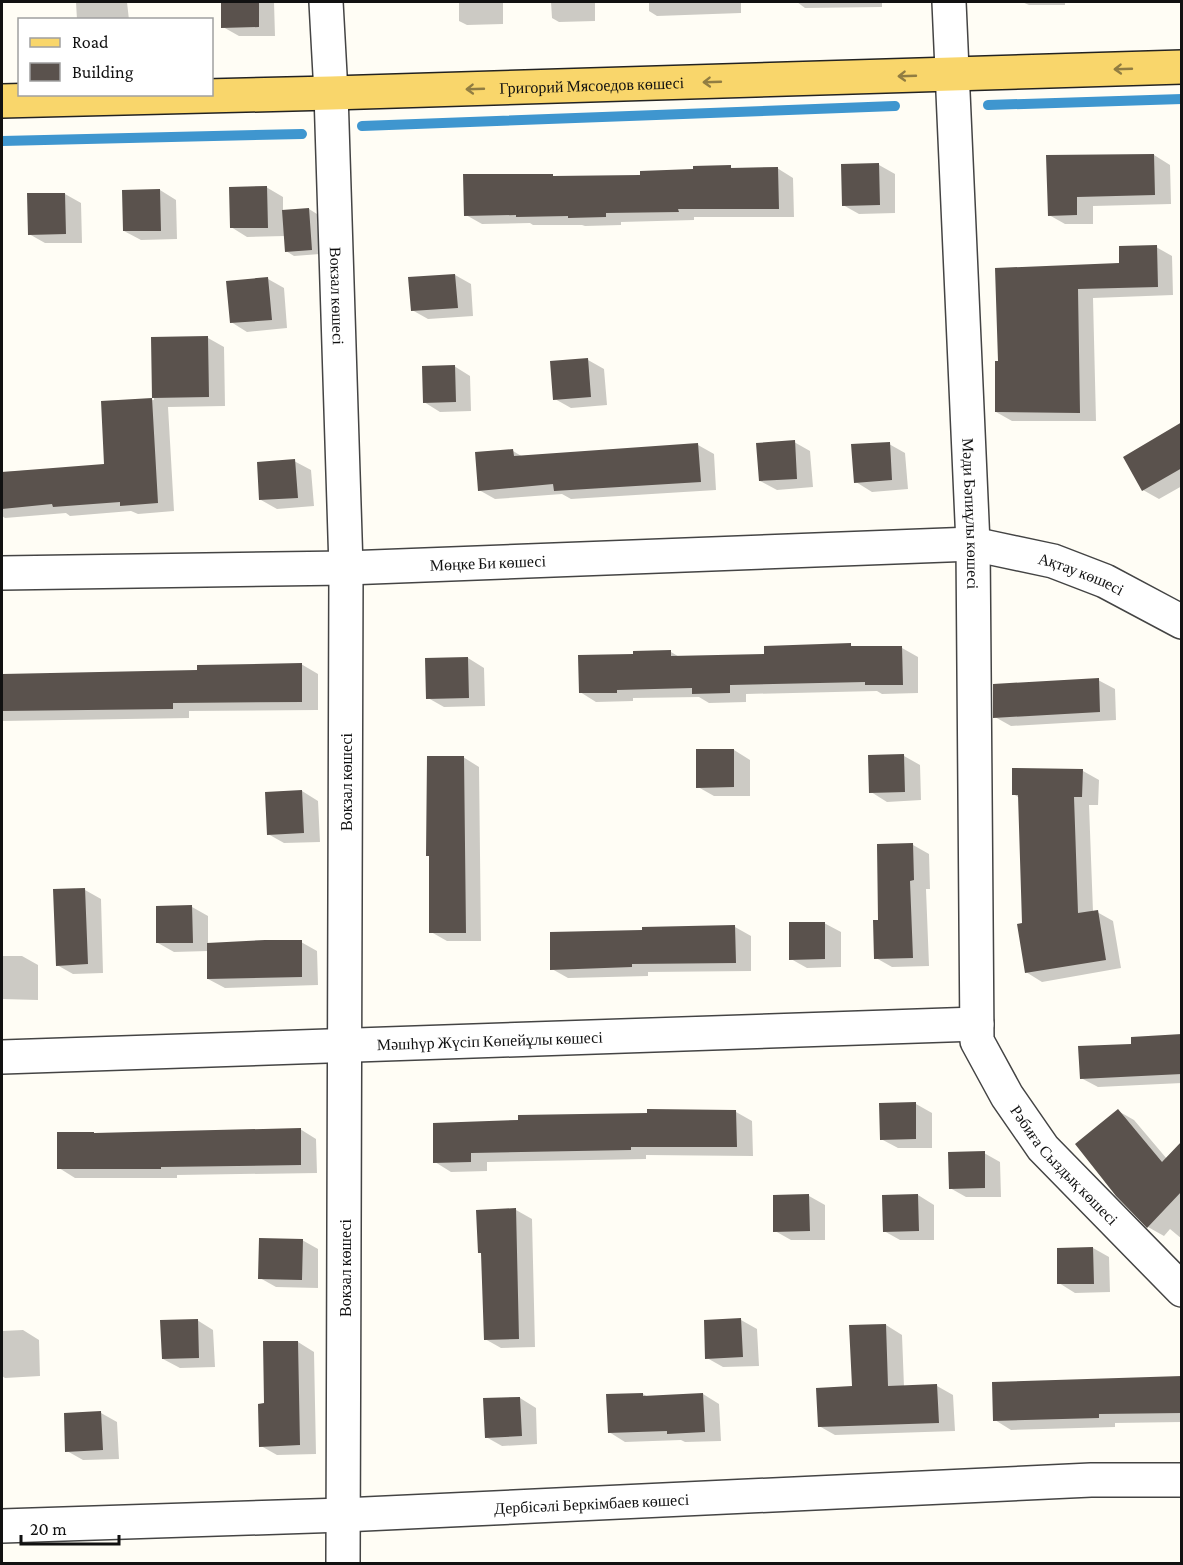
<svg xmlns="http://www.w3.org/2000/svg" width="1183" height="1565" font-family="'Crimson Pro',serif">
  <style>
    .shadow { fill: #0003 }
    .lines { fill: none; stroke-linecap: round; stroke-linejoin: round }
    .stream { stroke: #3f96cf; stroke-width: 10 }
    .building { fill: #5a524d }
    .minor-casing { stroke: #444; stroke-width: 36 }
    .major-casing { stroke: #222; stroke-width: 36 }
    .minor { stroke: #fff; stroke-width: 33 }
    .major { stroke: #f9d66b; stroke-width: 33 }
    .oneway { stroke: #917d42 }
    .labels { text-anchor: middle; dominant-baseline: central; stroke-width: 6; stroke-linejoin: round; paint-order: stroke }
    .street-label { font-size: 16px; fill: #111; stroke: #fff }
  </style>
  <rect width="100%" height="100%" fill="#fffdf5"/>
  <path class="shadow" d="M 76,2 L 127,2 L 129,20 L 77,20 Z
    M 222,2 L 274,2 L 275,36 L 239,36 L 223,27 Z
    M 459,2 L 503,2 L 503,24 L 467,25 L 459,21 Z
    M 551,2 L 595,2 L 595,21 L 559,22 L 552,18 Z
    M 649,2 L 741,2 L 741,13 L 657,16 L 649,11 Z
    M 797,2 L 882,2 L 882,7 L 805,8 Z
    M 1022,2 L 1065,2 L 1065,5 L 1029,5 Z
    M 1154,155 L 1170,165 L 1171,204 L 1093,206 L 1093,224 L 1065,224 L 1049,215 L 1048,157 Z
    M 879,165 L 895,174 L 895,213 L 859,214 L 843,205 Z
    M 730,167 L 735,170 L 777,168 L 793,178 L 794,217 L 694,217 L 694,220 L 621,222 L 621,225 L 585,226 L 582,225 L 533,225 L 530,223 L 482,224 L 466,215 L 556,178 L 641,177 Z
    M 266,187 L 283,197 L 283,211 L 309,209 L 317,214 L 320,254 L 294,256 L 286,251 L 285,236 L 247,237 L 231,227 Z
    M 160,190 L 176,200 L 177,239 L 141,240 L 124,231 Z
    M 65,194 L 81,203 L 82,243 L 45,243 L 29,234 Z
    M 1156,247 L 1172,256 L 1173,295 L 1093,298 L 1096,421 L 1012,421 L 996,412 L 1000,363 L 996,270 L 1121,265 Z
    M 455,275 L 471,284 L 473,316 L 428,319 L 412,310 Z
    M 268,279 L 284,288 L 287,328 L 247,332 L 231,322 Z
    M 208,338 L 224,347 L 225,406 L 168,407 L 174,511 L 138,514 L 131,511 L 70,516 L 66,513 L 5,518 L 2,516 L 2,472 L 105,466 L 102,403 L 154,400 L 152,339 Z
    M 588,360 L 604,369 L 607,405 L 571,408 L 555,399 L 552,363 Z
    M 454,366 L 470,376 L 471,411 L 440,412 L 424,402 Z
    M 1182,424 L 1182,486 L 1159,499 L 1143,490 Z
    M 794,442 L 810,451 L 813,487 L 777,490 L 760,481 Z
    M 889,444 L 905,453 L 908,489 L 872,492 L 856,482 Z
    M 698,445 L 714,454 L 716,490 L 571,499 L 562,494 L 495,499 L 479,490 L 513,451 L 523,457 Z
    M 294,461 L 311,470 L 314,506 L 277,509 L 261,500 Z
    M 850,645 L 855,648 L 902,648 L 918,657 L 918,693 L 882,694 L 877,691 L 746,694 L 746,702 L 709,703 L 699,697 L 633,698 L 633,701 L 596,702 L 580,692 L 635,656 L 635,652 L 671,652 L 681,658 L 766,656 Z
    M 468,658 L 484,668 L 485,706 L 444,707 L 428,698 Z
    M 301,664 L 318,674 L 318,710 L 189,711 L 189,718 L 2,721 L 2,675 L 199,671 Z
    M 1098,680 L 1115,689 L 1116,720 L 1011,726 L 995,717 Z
    M 734,750 L 750,760 L 750,796 L 714,796 L 698,787 Z
    M 904,756 L 920,765 L 921,800 L 887,802 L 871,792 L 869,757 Z
    M 463,757 L 479,767 L 481,941 L 447,941 L 431,932 L 430,856 Z
    M 1083,771 L 1099,780 L 1098,805 L 1089,805 L 1093,912 L 1097,912 L 1113,921 L 1121,968 L 1042,982 L 1026,972 L 1020,798 L 1013,794 Z
    M 302,791 L 318,801 L 320,842 L 284,843 L 268,834 L 266,793 Z
    M 913,845 L 929,854 L 930,889 L 926,889 L 929,966 L 892,967 L 876,958 Z
    M 85,890 L 101,899 L 103,973 L 73,974 L 57,965 Z
    M 192,907 L 208,916 L 208,944 L 301,942 L 317,951 L 318,985 L 225,988 L 208,979 L 208,951 L 174,952 L 158,943 Z
    M 824,923 L 841,932 L 841,967 L 807,968 L 791,959 Z
    M 735,927 L 751,936 L 751,971 L 648,972 L 648,976 L 568,978 L 552,969 Z
    M 2,956 L 22,956 L 38,965 L 38,1000 L 2,999 Z
    M 1182,1036 L 1182,1083 L 1098,1087 L 1081,1078 L 1133,1045 Z
    M 916,1104 L 932,1113 L 932,1148 L 898,1148 L 881,1139 Z
    M 1118,1111 L 1134,1120 L 1167,1159 L 1182,1156 L 1182,1239 L 1170,1229 L 1164,1236 L 1148,1227 Z
    M 736,1112 L 752,1121 L 753,1156 L 646,1155 L 646,1159 L 487,1162 L 487,1171 L 451,1172 L 435,1162 L 434,1124 Z
    M 300,1129 L 316,1139 L 317,1173 L 177,1175 L 177,1178 L 75,1178 L 59,1168 Z
    M 984,1153 L 1000,1162 L 1001,1197 L 966,1197 L 950,1188 Z
    M 918,1195 L 934,1205 L 934,1240 L 900,1240 L 884,1231 Z
    M 809,1196 L 825,1205 L 825,1240 L 791,1240 L 775,1231 Z
    M 516,1210 L 532,1219 L 535,1347 L 501,1348 L 485,1339 L 483,1254 L 479,1252 Z
    M 302,1240 L 318,1249 L 318,1288 L 276,1287 L 260,1278 Z
    M 1093,1248 L 1109,1257 L 1110,1292 L 1075,1293 L 1059,1283 Z
    M 197,1320 L 213,1330 L 215,1367 L 180,1368 L 163,1359 Z
    M 741,1320 L 757,1329 L 759,1366 L 723,1367 L 707,1358 Z
    M 886,1325 L 902,1335 L 904,1387 L 937,1386 L 953,1395 L 955,1431 L 835,1435 L 819,1426 L 853,1388 Z
    M 23,1330 L 39,1340 L 40,1376 L 5,1378 L 2,1376 L 2,1331 Z
    M 298,1342 L 314,1352 L 316,1454 L 277,1455 L 261,1446 L 265,1405 Z
    M 1182,1378 L 1182,1422 L 1115,1423 L 1115,1427 L 1011,1430 L 995,1420 Z
    M 643,1394 L 648,1397 L 703,1394 L 719,1404 L 721,1441 L 685,1442 L 681,1440 L 625,1442 L 609,1432 Z
    M 520,1398 L 536,1408 L 537,1444 L 502,1446 L 486,1437 Z
    M 101,1413 L 117,1422 L 119,1459 L 83,1460 L 67,1451 Z"/>
  <g class="lines">
    <path class="stream" d="M 988,105 L 1182,99
      M 362,126 L 895,106
      M 2,141 L 302,134"/>
  </g>
  <path class="building" d="M 221,2 L 259,2 L 259,27 L 221,28 Z
    M 1154,154 L 1155,195 L 1077,197 L 1077,215 L 1048,216 L 1046,155 Z
    M 879,163 L 880,205 L 842,206 L 841,164 Z
    M 731,165 L 731,168 L 778,167 L 779,209 L 678,209 L 679,212 L 606,213 L 606,217 L 568,218 L 568,216 L 516,217 L 516,215 L 464,216 L 463,174 L 553,174 L 553,176 L 640,175 L 640,171 L 693,169 L 693,166 Z
    M 267,186 L 268,228 L 230,228 L 229,187 Z
    M 160,189 L 161,231 L 123,231 L 122,190 Z
    M 27,193 L 65,193 L 66,234 L 28,235 Z
    M 309,208 L 312,250 L 285,252 L 282,210 Z
    M 1157,245 L 1158,287 L 1078,289 L 1080,413 L 995,412 L 995,361 L 998,361 L 995,268 L 1119,263 L 1119,246 Z
    M 455,274 L 458,308 L 411,311 L 408,277 Z
    M 268,277 L 272,320 L 230,323 L 226,281 Z
    M 208,336 L 209,397 L 152,398 L 151,337 Z
    M 588,358 L 591,397 L 553,400 L 550,361 Z
    M 455,365 L 456,402 L 423,403 L 422,366 Z
    M 152,398 L 158,503 L 120,506 L 120,502 L 53,507 L 52,504 L 2,509 L 2,472 L 104,464 L 101,401 Z
    M 1182,422 L 1182,468 L 1142,491 L 1123,457 Z
    M 795,440 L 797,479 L 759,481 L 756,443 Z
    M 890,442 L 892,480 L 854,483 L 851,444 Z
    M 698,443 L 701,482 L 554,491 L 553,484 L 478,491 L 475,452 L 513,449 L 514,456 Z
    M 295,459 L 298,498 L 259,500 L 257,462 Z
    M 851,643 L 851,646 L 902,646 L 903,685 L 865,685 L 865,682 L 730,685 L 730,693 L 692,694 L 692,688 L 617,690 L 617,693 L 579,693 L 578,655 L 633,654 L 633,651 L 671,650 L 671,656 L 764,654 L 764,646 Z
    M 468,657 L 469,698 L 426,699 L 425,658 Z
    M 302,663 L 302,702 L 173,703 L 173,709 L 2,711 L 2,674 L 197,670 L 197,665 Z
    M 1099,678 L 1100,712 L 993,718 L 993,684 Z
    M 696,749 L 734,749 L 734,787 L 696,788 Z
    M 904,754 L 905,792 L 869,793 L 868,755 Z
    M 427,756 L 464,756 L 466,933 L 429,933 L 429,856 L 426,856 Z
    M 1012,768 L 1083,769 L 1082,797 L 1074,797 L 1078,913 L 1098,910 L 1106,960 L 1025,973 L 1017,924 L 1022,923 L 1018,795 L 1012,795 Z
    M 302,790 L 304,833 L 267,835 L 265,792 Z
    M 913,843 L 914,880 L 910,881 L 913,958 L 874,959 L 873,920 L 878,920 L 877,844 Z
    M 85,888 L 88,964 L 56,966 L 53,889 Z
    M 192,905 L 193,943 L 156,943 L 156,906 Z
    M 789,922 L 825,922 L 825,959 L 789,960 Z
    M 735,925 L 736,963 L 632,964 L 632,967 L 550,970 L 550,932 L 642,930 L 642,927 Z
    M 265,940 L 302,940 L 302,977 L 207,979 L 207,943 Z
    M 1182,1034 L 1182,1074 L 1080,1079 L 1078,1046 L 1131,1044 L 1131,1037 Z
    M 916,1102 L 916,1139 L 880,1140 L 879,1103 Z
    M 647,1109 L 736,1110 L 737,1147 L 631,1147 L 631,1150 L 471,1153 L 471,1162 L 433,1163 L 433,1123 L 518,1120 L 518,1115 L 647,1113 Z
    M 1118,1109 L 1162,1162 L 1182,1141 L 1182,1191 L 1147,1228 L 1116,1196 L 1075,1144 Z
    M 301,1128 L 301,1165 L 161,1167 L 161,1169 L 57,1169 L 57,1132 L 94,1132 L 94,1133 Z
    M 985,1151 L 985,1188 L 949,1189 L 948,1152 Z
    M 809,1194 L 810,1231 L 773,1232 L 773,1195 Z
    M 918,1194 L 919,1231 L 883,1232 L 882,1195 Z
    M 516,1208 L 519,1339 L 484,1340 L 481,1253 L 478,1253 L 476,1210 Z
    M 259,1238 L 303,1239 L 302,1280 L 258,1279 Z
    M 1093,1247 L 1094,1284 L 1057,1284 L 1057,1248 Z
    M 741,1318 L 743,1357 L 705,1359 L 704,1320 Z
    M 198,1319 L 199,1358 L 162,1359 L 160,1320 Z
    M 886,1324 L 888,1386 L 937,1384 L 939,1423 L 818,1427 L 816,1388 L 852,1386 L 849,1325 Z
    M 263,1341 L 298,1341 L 300,1445 L 259,1447 L 258,1404 L 264,1403 Z
    M 1182,1376 L 1182,1413 L 1099,1414 L 1099,1418 L 993,1421 L 992,1382 Z
    M 643,1393 L 643,1396 L 703,1393 L 705,1432 L 667,1434 L 667,1431 L 608,1433 L 606,1394 Z
    M 520,1397 L 522,1436 L 485,1438 L 483,1398 Z
    M 101,1411 L 103,1450 L 65,1452 L 64,1413 Z"/>
  <g class="lines">
    <defs>
      <g id="minor">
        <path id="s1" d="M 326,2 L 331,93 L 346,568 L 343,1564"/>
        <path id="s2" d="M 949,2 L 973,544 L 977,1041 L 1007,1096 L 1043,1148 L 1182,1290"/>
        <path id="s3" d="M 2,573 L 346,568 L 973,544 L 1053,561 L 1105,581 L 1182,622"/>
        <path id="s4" d="M 2,1057 L 977,1024"/>
        <path id="s5" d="M 2,1526 L 343,1515 L 1091,1480 L 1182,1480"/>
      </g>
      <g id="major">
        <path id="s6" d="M 2,101 L 331,93 L 1182,67"/>
      </g>
    </defs>
    <use href="#minor" class="minor-casing"/>
    <use href="#major" class="major-casing"/>
    <use href="#minor" class="minor"/>
    <use href="#major" class="major"/>
  </g>
  <defs><path id="oneway-shaft" d="M-6 0H5M1.5-3L5.5 0L1.5 3" fill="none" stroke-width="1.6" stroke-linecap="round" stroke-linejoin="round" transform="scale(1.5)"/></defs>
  <g class="oneway">
    <use href="#oneway-shaft" transform="translate(1123 69) rotate(178)"/>
    <use href="#oneway-shaft" transform="translate(907 76) rotate(178)"/>
    <use href="#oneway-shaft" transform="translate(712 82) rotate(178)"/>
    <use href="#oneway-shaft" transform="translate(475 89) rotate(178)"/>
  </g>
  <g class="labels">
    <g class="street-label">
      <text stroke="none"><textPath href="#s6" startOffset="590">Григорий Мясоедов көшесі</textPath></text>
      <text stroke="none"><textPath href="#s1" startOffset="294">Вокзал көшесі</textPath></text>
      <text stroke="none"><textPath href="#s2" startOffset="512">Мәди Бәпиұлы көшесі</textPath></text>
      <text stroke="none"><textPath href="#s3" startOffset="486">Мөңке Би көшесі</textPath></text>
      <text stroke="none"><textPath href="#s3" startOffset="1084">Ақтау көшесі</textPath></text>
      <text transform="translate(346 782) rotate(-90)">Вокзал көшесі</text>
      <text stroke="none"><textPath href="#s4" startOffset="488">Мәшһүр Жүсіп Көпейұлы көшесі</textPath></text>
      <text stroke="none"><textPath href="#s2" startOffset="1192">Рәбиға Сыздық көшесі</textPath></text>
      <text transform="translate(345 1268) rotate(-90)">Вокзал көшесі</text>
      <text stroke="none"><textPath href="#s5" startOffset="590">Дербісәлі Беркімбаев көшесі</textPath></text>
    </g>
  </g>
  <rect width="1183" height="1565" fill="none" stroke="#111111" stroke-width="6"/>
  <rect x="18" y="18" width="195" height="78" fill="#ffffff" stroke="#a0a0a0" stroke-width="1.5"/>
  <rect x="30" y="38" width="30" height="9" fill="#f9d66b" stroke="#a0a0a0" stroke-width="1.5"/>
  <text x="72" y="48" font-size="18" fill="#111111">Road</text>
  <rect x="30" y="63" width="30" height="18" fill="#5a524d" stroke="#a0a0a0" stroke-width="1.5"/>
  <text x="72" y="78" font-size="18" fill="#111111">Building</text>
  <path d="M21 1535v9h98v-9" fill="none" stroke="#111111" stroke-width="3"/>
  <text x="30" y="1535" font-size="18" fill="#111111" stroke="#ffffff" stroke-width="4.5" paint-order="stroke">20 m</text>
</svg>
